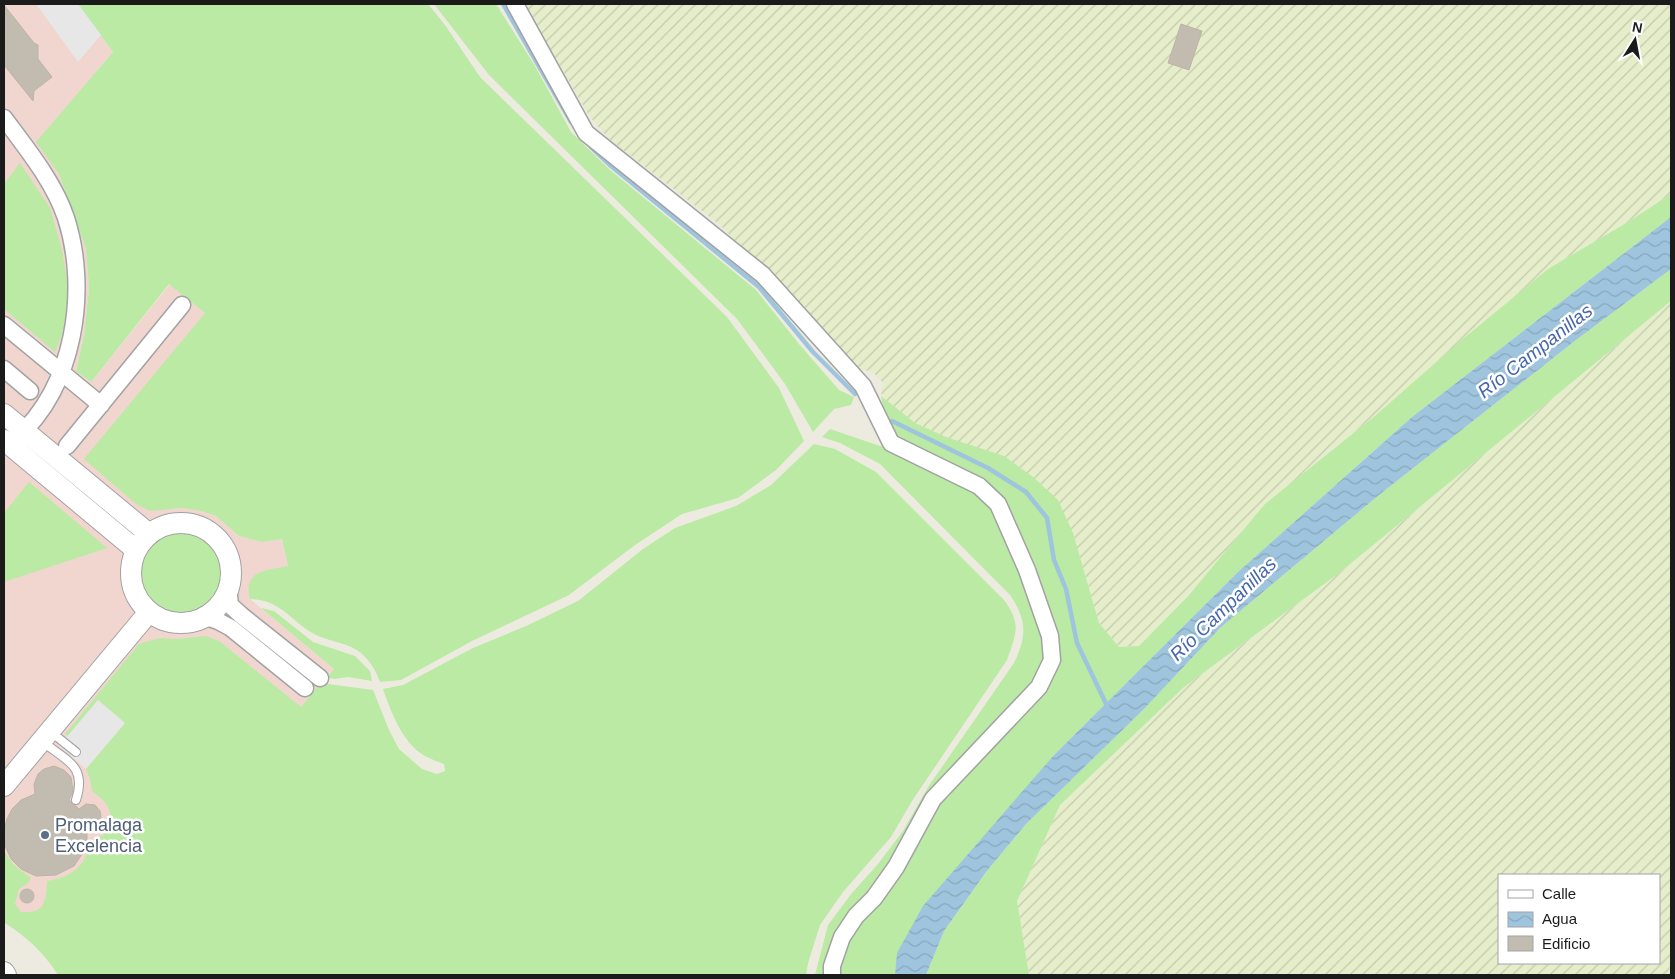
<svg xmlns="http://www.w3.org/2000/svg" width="1675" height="979" font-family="Helvetica,sans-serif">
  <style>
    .commercial { fill: #f0d6ce }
    .farmland { fill: url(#farmland-furrows); fill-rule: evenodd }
    .grass { fill: #baeaa4 }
    .parking { fill: #e7e7e7 }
    .water { fill: url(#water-waves) }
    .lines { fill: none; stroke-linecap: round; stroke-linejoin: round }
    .stream { stroke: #9fc4dd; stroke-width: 4.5 }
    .building { fill: #c2bbb0; stroke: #bfb4a3 }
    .service-casing { stroke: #a2a2a2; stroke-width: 10 }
    .minor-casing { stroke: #a2a2a2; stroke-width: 19 }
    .tertiary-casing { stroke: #a2a2a2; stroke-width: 22 }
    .service { stroke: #fff; stroke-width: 8 }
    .minor { stroke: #fff; stroke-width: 16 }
    .tertiary { stroke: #fff; stroke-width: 20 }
    .service-dot { fill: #5c6f8a; stroke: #fff; stroke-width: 2 }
    .labels { text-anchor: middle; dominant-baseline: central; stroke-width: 5; stroke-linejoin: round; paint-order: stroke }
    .service-label { font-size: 18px; fill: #4e5e75; stroke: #fff; text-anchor: start }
    .water-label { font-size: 19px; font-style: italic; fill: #4667ad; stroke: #fff }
  </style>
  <defs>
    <pattern id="farmland-furrows" width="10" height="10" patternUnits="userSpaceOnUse" patternTransform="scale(1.25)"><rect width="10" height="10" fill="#e5edca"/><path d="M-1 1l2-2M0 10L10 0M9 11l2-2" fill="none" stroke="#c4cbad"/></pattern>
    <pattern id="water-waves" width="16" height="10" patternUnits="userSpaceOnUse" patternTransform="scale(1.25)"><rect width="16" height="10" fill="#9fc4dd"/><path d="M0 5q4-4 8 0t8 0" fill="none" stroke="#88a8bd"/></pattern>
  </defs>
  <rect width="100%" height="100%" fill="#edebe0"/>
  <path class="commercial" d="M 4,4 L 78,4 L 113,52 L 37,142 L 59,174 L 86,249 L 89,289 L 84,336 L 76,371 L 91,382 L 170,284 L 205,313 L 149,510 L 182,508 L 201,511 L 216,516 L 239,536 L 262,542 L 282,539 L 288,567 L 258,573 L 250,599 L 334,669 L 320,683 L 301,707 L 207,720 L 22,934 L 5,923 L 4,920 Z"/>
  <path class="farmland" d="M 524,4 L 1671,4 L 1671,194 L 1628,222 L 1548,269 L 1376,415 L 1306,470 L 1139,646 L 1119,647 L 1099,623 L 1074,537 L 946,437 L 915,423 L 881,396 L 883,383 L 873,372 L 856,368 L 720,225 L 608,138 L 590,117 Z
    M 1671,301 L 1671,975 L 1029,975 L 1017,901 L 1060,805 L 1184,687 L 1339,573 ZM 1499,875 L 1659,875 L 1659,963 L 1499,963 Z"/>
  <path class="grass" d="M 78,4 L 428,4 L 445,25 L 480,77 L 727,317 L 779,388 L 804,441 L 776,470 L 738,498 L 682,514 L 635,545 L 569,595 L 472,641 L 401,680 L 380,682 C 376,671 371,662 361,653 C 349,643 332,642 318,636 C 291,623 283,600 250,599 C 243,570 265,571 288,566 L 282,539 L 262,542 L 239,536 L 216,516 L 201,511 L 182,508 L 150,511 L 136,504 L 84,459 L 205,313 L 169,284 L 91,382 L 76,371 L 84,336 L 89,289 L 86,249 L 59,174 L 36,142 L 113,52 Z
    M 434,4 L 496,4 L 535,66 L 571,132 L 610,170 L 756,290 L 799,344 L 839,390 L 854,397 L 851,405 L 834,409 L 813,432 L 785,384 L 737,319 L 489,75 Z
    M 20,163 L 50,208 L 62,250 L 68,286 L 65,327 L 55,352 L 4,309 L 4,184 Z
    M 1671,194 L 1671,217 L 1412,417 L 1238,572 L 1054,755 L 898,953 L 895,975 L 837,975 L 846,943 L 933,810 L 1056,668 L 1007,512 L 898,437 L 885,417 L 881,396 L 915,423 L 946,437 L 1004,456 L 1033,477 L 1058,500 L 1073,533 L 1099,623 L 1119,647 L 1139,646 L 1189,595 L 1265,504 L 1376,415 L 1458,343 L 1548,269 L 1628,222 Z
    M 1671,269 L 1671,301 L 1339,573 L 1184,687 L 1060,805 L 1017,901 L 1029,975 L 926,975 L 944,931 L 986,872 L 1026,824 L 1143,710 L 1221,627 L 1379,495 L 1576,340 Z
    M 830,429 L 886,448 L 982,495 L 1006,530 L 1046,636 L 1046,659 L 1036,681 L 932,793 L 827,975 L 815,975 L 828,925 L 852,893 L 878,864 L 903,831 L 928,787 L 1014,663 C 1027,636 1027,620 1010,595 L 880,464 L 840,443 L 822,437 Z
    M 814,444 L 835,449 L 876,472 L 1004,600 C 1022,624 1016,634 1007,660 L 912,801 L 891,837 L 843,892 L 820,925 L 808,963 L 806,975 L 58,975 C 43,952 28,938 5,923 L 4,920 L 4,850 C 10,863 19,870 31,878 L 27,884 L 19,889 L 15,904 L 21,912 C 46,914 46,901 47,881 C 74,877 85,865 92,840 L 102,836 L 109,830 C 114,810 107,802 92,791 L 90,779 L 86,769 L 125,723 L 98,700 L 68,736 L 65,734 L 139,644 L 160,638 L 176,639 L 206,636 L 219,641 L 301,707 L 320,683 L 373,690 L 389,730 L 399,749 L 422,769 L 437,774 L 445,771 L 444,764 C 438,762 431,759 425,756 C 403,744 391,712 383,689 L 403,685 L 473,648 L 526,626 L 578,601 L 643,549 L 675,528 L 736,506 L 771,485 Z
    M 29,482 L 107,548 L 4,582 L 4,513 Z
    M141 573a41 41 0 1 1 82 0a41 41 0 1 1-82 0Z
    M 261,608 L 274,611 L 313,642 L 355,656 L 370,671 L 372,681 L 348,677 L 334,679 L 327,677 L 334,669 Z"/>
  <path class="parking" d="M 36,4 L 78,4 L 101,35 L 78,62 Z
    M 98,700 L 125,723 L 86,769 L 59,746 Z"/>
  <path class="water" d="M 1671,217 L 1671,269 L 1576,340 L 1379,495 L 1221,627 L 1143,710 L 1026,824 L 986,872 L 944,931 L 926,975 L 895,975 L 897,953 L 923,906 L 1054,755 L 1238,572 L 1412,417 Z"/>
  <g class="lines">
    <path class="stream" d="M 503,4 L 571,122
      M 591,147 L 611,166 L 759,287 L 813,352 L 855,394
      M 892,421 L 988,468 L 1026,492 L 1047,518 L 1054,560 L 1066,589 L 1077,643 L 1108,708"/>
  </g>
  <path class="building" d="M 4,5 L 34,43 L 38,45 L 38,59 L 52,77 L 34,91 L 33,101 L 4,65 Z
    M 1181,24 L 1202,31 L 1189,70 L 1168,63 Z
    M 54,766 L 64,770 L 71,777 L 73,791 L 69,800 L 79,809 L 86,804 L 95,805 L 100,811 L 101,817 L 100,822 L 95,827 L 87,828 L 87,838 L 84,851 L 74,866 L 56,875 L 36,876 L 21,869 L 11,859 L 5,846 L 4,830 L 7,819 L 12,809 L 21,800 L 35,794 L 34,784 L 38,774 L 44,769 Z
    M20 896a7 7 0 1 1 14 0a7 7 0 1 1-14 0Z"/>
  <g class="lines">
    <defs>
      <path id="service" d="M 51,732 L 76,752
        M 43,742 C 67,761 87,766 76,800"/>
      <path id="minor" d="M 515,4 L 586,133 L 763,275 L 863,386 L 891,443 L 979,486 L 998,504 L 1027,570 L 1050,636 L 1052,660 L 1039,687 L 933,799 L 896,867 L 874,898 L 856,916 L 842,937 L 832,966 L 832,975
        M 4,118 C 27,149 54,182 66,218 C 89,289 75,388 16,438
        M 4,325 L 101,405
        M 4,369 L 30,391
        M 67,446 L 182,305
        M 228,586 L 230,605 L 241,615 L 320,678
        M 203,616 L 218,621 L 231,628 L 305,688"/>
      <path id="tertiary" d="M 4,414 L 148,533
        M 4,440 L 136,550
        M131 573a50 50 0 1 1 100 0a50 50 0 1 1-100 0Z
        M 4,786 L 149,612
        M 4,972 L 6,975"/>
    </defs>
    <use href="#service" class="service-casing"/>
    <use href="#minor" class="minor-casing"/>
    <use href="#tertiary" class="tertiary-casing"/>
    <use href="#service" class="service"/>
    <use href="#minor" class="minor"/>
    <use href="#tertiary" class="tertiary"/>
  </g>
  <circle class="service-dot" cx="45" cy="835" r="5"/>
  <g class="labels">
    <g class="service-label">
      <text x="55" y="825">Promalaga<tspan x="55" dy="21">Excelencia</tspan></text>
    </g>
    <g class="water-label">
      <text transform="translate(1535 351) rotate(-38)">Río Campanillas</text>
      <text transform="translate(1223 609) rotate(-44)">Río Campanillas</text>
    </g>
  </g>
  <rect width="1675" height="979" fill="none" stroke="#1b1b1b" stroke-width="10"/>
  <rect x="1498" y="874" width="162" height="90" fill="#ffffff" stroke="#a4a4a4"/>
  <rect x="1508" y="890" width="25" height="8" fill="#ffffff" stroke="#a4a4a4"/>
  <text x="1542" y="899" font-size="15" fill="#1b1b1b">Calle</text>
  <rect x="1508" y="912" width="25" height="15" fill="url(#water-waves)" stroke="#a4a4a4"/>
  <text x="1542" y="924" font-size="15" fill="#1b1b1b">Agua</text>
  <rect x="1508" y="936" width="25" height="15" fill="#c2bbb0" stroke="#a4a4a4"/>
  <text x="1542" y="949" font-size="15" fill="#1b1b1b">Edificio</text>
  <g transform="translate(1635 40) rotate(11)" stroke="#ffffff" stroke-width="4" paint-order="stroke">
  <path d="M0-4L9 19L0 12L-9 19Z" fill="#1b1b1b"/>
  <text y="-8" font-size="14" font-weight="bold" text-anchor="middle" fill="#1b1b1b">N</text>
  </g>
</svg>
